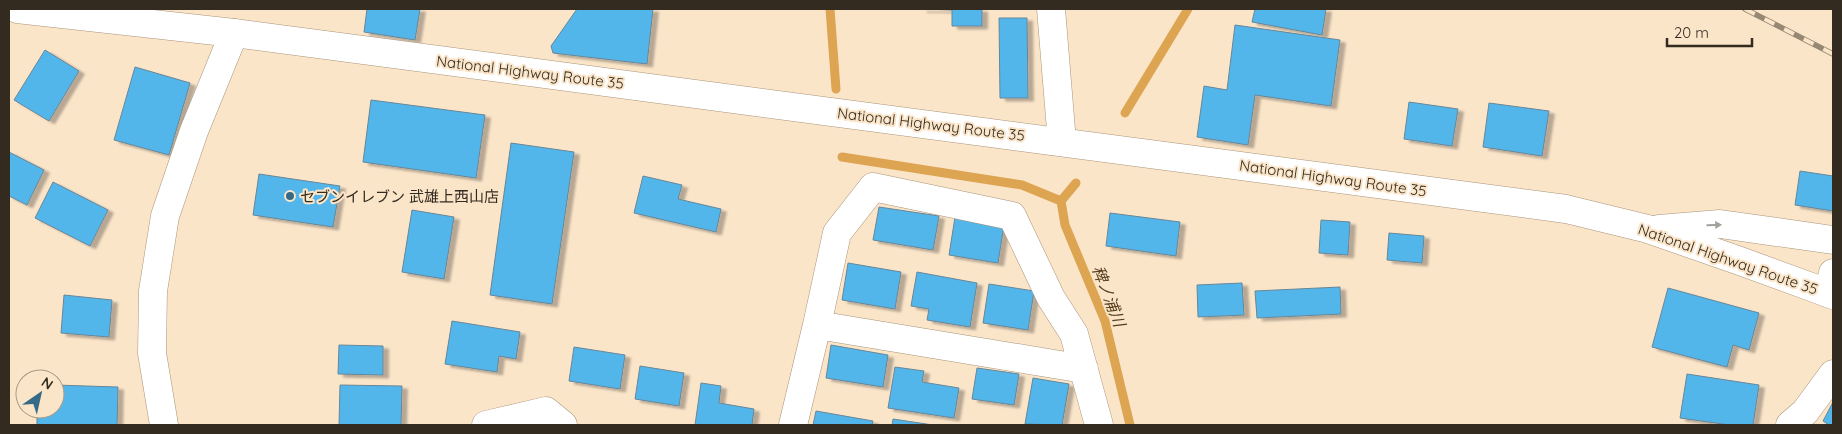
<svg xmlns="http://www.w3.org/2000/svg" width="1842" height="434" font-family="Quicksand,'Noto Sans JP',sans-serif">
  <style>
    .lines { fill: none; stroke-linecap: round; stroke-linejoin: round }
    .stream { stroke: #dda452; stroke-width: 9 }
    .building { fill: #53b6eb; stroke: #678698; filter: url(#shadow) }
    .minor-casing { stroke: #a9957a; stroke-width: 29 }
    .trunk-casing { stroke: #a9957a; stroke-width: 29 }
    .minor { stroke: #fff; stroke-width: 28 }
    .trunk { stroke: #fff; stroke-width: 28 }
    .rail-casing { stroke: #978874; stroke-width: 5.5 }
    .rail { stroke: #fbe5c9; stroke-width: 4; stroke-dasharray: 11; stroke-linecap: butt }
    .oneway { fill: #a3a09b }
    .poi-dot { fill: #366a86; stroke: #fbe5c9; stroke-width: 2 }
    .labels { text-anchor: middle; dominant-baseline: central; stroke-width: 4; stroke-linejoin: round; paint-order: stroke }
    .street-label { font-size: 15px; fill: #332b20; stroke: #fbe5c9 }
    .poi-label { font-size: 15px; fill: #332b20; stroke: #fbe5c9; text-anchor: start }
    .water-label { font-size: 16px; font-style: italic; fill: #573f1d; stroke: #fbe5c9 }
  </style>
  <defs>
    <filter id="shadow"><feDropShadow dx="5.5" dy="3" stdDeviation="1" flood-color="#0004"/></filter>
  </defs>
  <rect width="100%" height="100%" fill="#fbe5c9"/>
  <g class="lines">
    <path class="stream" d="M 830,9 L 836,89
      M 1125,113 L 1188,9
      M 842,157 L 1022,185 L 1061,201
      M 1076,183 L 1061,201 L 1065,225 L 1105,321 L 1130,425"/>
  </g>
  <path class="building" d="M 367,9 L 420,9 L 415,40 L 364,32 Z
    M 577,9 L 653,9 L 647,64 L 553,53 L 551,46 Z
    M 921,9 L 982,9 L 982,26 L 952,26 L 952,10 Z
    M 1255,9 L 1326,9 L 1322,35 L 1252,22 Z
    M 999,18 L 1027,18 L 1028,98 L 1000,98 Z
    M 1235,25 L 1340,40 L 1331,106 L 1255,95 L 1248,145 L 1197,137 L 1204,86 L 1227,90 Z
    M 45,50 L 79,71 L 49,121 L 14,100 Z
    M 135,67 L 190,83 L 169,155 L 114,140 Z
    M 371,100 L 485,115 L 476,178 L 363,162 Z
    M 1409,102 L 1458,109 L 1452,146 L 1404,139 Z
    M 1489,103 L 1549,111 L 1542,156 L 1483,147 Z
    M 511,143 L 574,152 L 552,304 L 490,295 Z
    M 9,152 L 44,170 L 27,205 L 9,196 Z
    M 1800,171 L 1833,176 L 1833,211 L 1795,205 Z
    M 259,174 L 340,186 L 333,227 L 253,215 Z
    M 643,176 L 682,185 L 678,199 L 721,209 L 716,232 L 634,213 Z
    M 53,182 L 108,210 L 90,246 L 35,218 Z
    M 879,207 L 939,216 L 933,250 L 873,240 Z
    M 412,210 L 454,217 L 444,279 L 402,272 Z
    M 1110,213 L 1180,222 L 1176,256 L 1106,246 Z
    M 955,217 L 1004,225 L 998,263 L 949,255 Z
    M 1321,220 L 1350,222 L 1348,255 L 1319,253 Z
    M 1389,233 L 1424,236 L 1422,263 L 1387,260 Z
    M 848,263 L 901,272 L 895,309 L 842,300 Z
    M 917,272 L 977,283 L 970,327 L 927,320 L 929,309 L 911,306 Z
    M 1242,283 L 1244,315 L 1198,317 L 1197,285 Z
    M 989,284 L 1034,291 L 1028,330 L 983,323 Z
    M 1340,287 L 1341,314 L 1257,318 L 1255,291 Z
    M 1668,288 L 1759,313 L 1749,350 L 1733,345 L 1727,367 L 1652,347 Z
    M 64,295 L 112,300 L 109,337 L 61,333 Z
    M 452,321 L 520,332 L 516,359 L 499,356 L 497,372 L 445,364 Z
    M 339,345 L 383,346 L 383,375 L 338,374 Z
    M 831,345 L 888,355 L 883,387 L 826,378 Z
    M 574,347 L 625,355 L 620,389 L 569,381 Z
    M 640,366 L 684,373 L 679,406 L 635,399 Z
    M 895,367 L 924,371 L 922,382 L 959,388 L 954,418 L 888,408 Z
    M 977,368 L 1019,374 L 1014,405 L 972,399 Z
    M 1687,374 L 1759,385 L 1753,425 L 1730,425 L 1680,418 Z
    M 1033,378 L 1069,384 L 1062,425 L 1025,424 Z
    M 701,383 L 721,386 L 719,403 L 754,409 L 752,425 L 695,425 Z
    M 55,385 L 118,387 L 117,425 L 37,425 L 37,409 L 55,409 Z
    M 340,385 L 402,386 L 401,425 L 339,425 Z
    M 1833,402 L 1833,425 L 1829,425 L 1823,421 Z
    M 816,411 L 873,421 L 872,425 L 813,425 Z
    M 893,419 L 933,425 L 892,425 Z"/>
  <g class="lines">
    <defs>
      <path id="minor" d="M 1051,9 L 1062,142
        M 1828,293 L 1833,273
        M 817,325 L 837,233 L 873,187 L 1012,216 L 1051,298 L 1074,334 L 1099,425
        M 164,425 L 152,353 L 153,291 L 165,216 L 194,131 L 234,33
        M 486,425 L 546,411 L 563,425
        M 793,425 L 817,325 L 1084,369
        M 1790,425 L 1805,412 L 1833,374"/>
      <path id="trunk" d="M 17,9 L 234,33 L 1566,209 L 1648,229 L 1740,261 L 1833,295
        M 1659,229 L 1720,224 L 1833,240"/>
    </defs>
    <use href="#minor" class="minor-casing"/>
    <use href="#trunk" class="trunk-casing"/>
    <use href="#minor" class="minor"/>
    <use href="#trunk" class="trunk"/>
    <defs>
      <path id="rail" d="M 1745,9 L 1833,54"/>
    </defs>
    <use href="#rail" class="rail-casing"/>
    <use href="#rail" class="rail"/>
  </g>
  <defs><path id="oneway-solid" d="M-6-.8H1V-3.2L6.5 0L1 3.2V.8H-6Z" transform="scale(1.25)"/></defs>
  <use class="oneway" href="#oneway-solid" transform="translate(1714 225) rotate(-2)"/>
  <circle class="poi-dot" cx="290" cy="196" r="5"/>
  <g class="labels">
    <g class="street-label">
      <text transform="translate(530 72) rotate(7)">National Highway Route 35</text>
      <text transform="translate(931 124) rotate(7)">National Highway Route 35</text>
      <text transform="translate(1333 178) rotate(8)">National Highway Route 35</text>
      <text transform="translate(1728 259) rotate(19)">National Highway Route 35</text>
    </g>
    <g class="poi-label">
      <text x="300" y="196">セブンイレブン 武雄上西山店</text>
    </g>
    <g class="water-label">
      <text transform="translate(1109 296) rotate(69)">稗ノ浦川</text>
    </g>
  </g>
  <rect width="1842" height="434" fill="none" stroke="#332b20" stroke-width="20"/>
  <g transform="translate(40 394) rotate(34)"><circle r="24" fill="#fbe5c9" stroke="#ab9b85"/>
  <path d="M0-4L9 19L0 12L-9 19Z" fill="#366a86"/>
  <text y="-8" font-size="14" font-weight="bold" text-anchor="middle" fill="#332b20">N</text>
  </g>
  <path d="M1667 38v8h85v-8" fill="none" stroke="#332b20" stroke-width="2.5"/>
  <text x="1674" y="38" font-size="15" fill="#332b20" stroke="#fbe5c9" stroke-width="4" paint-order="stroke">20 m</text>
</svg>
